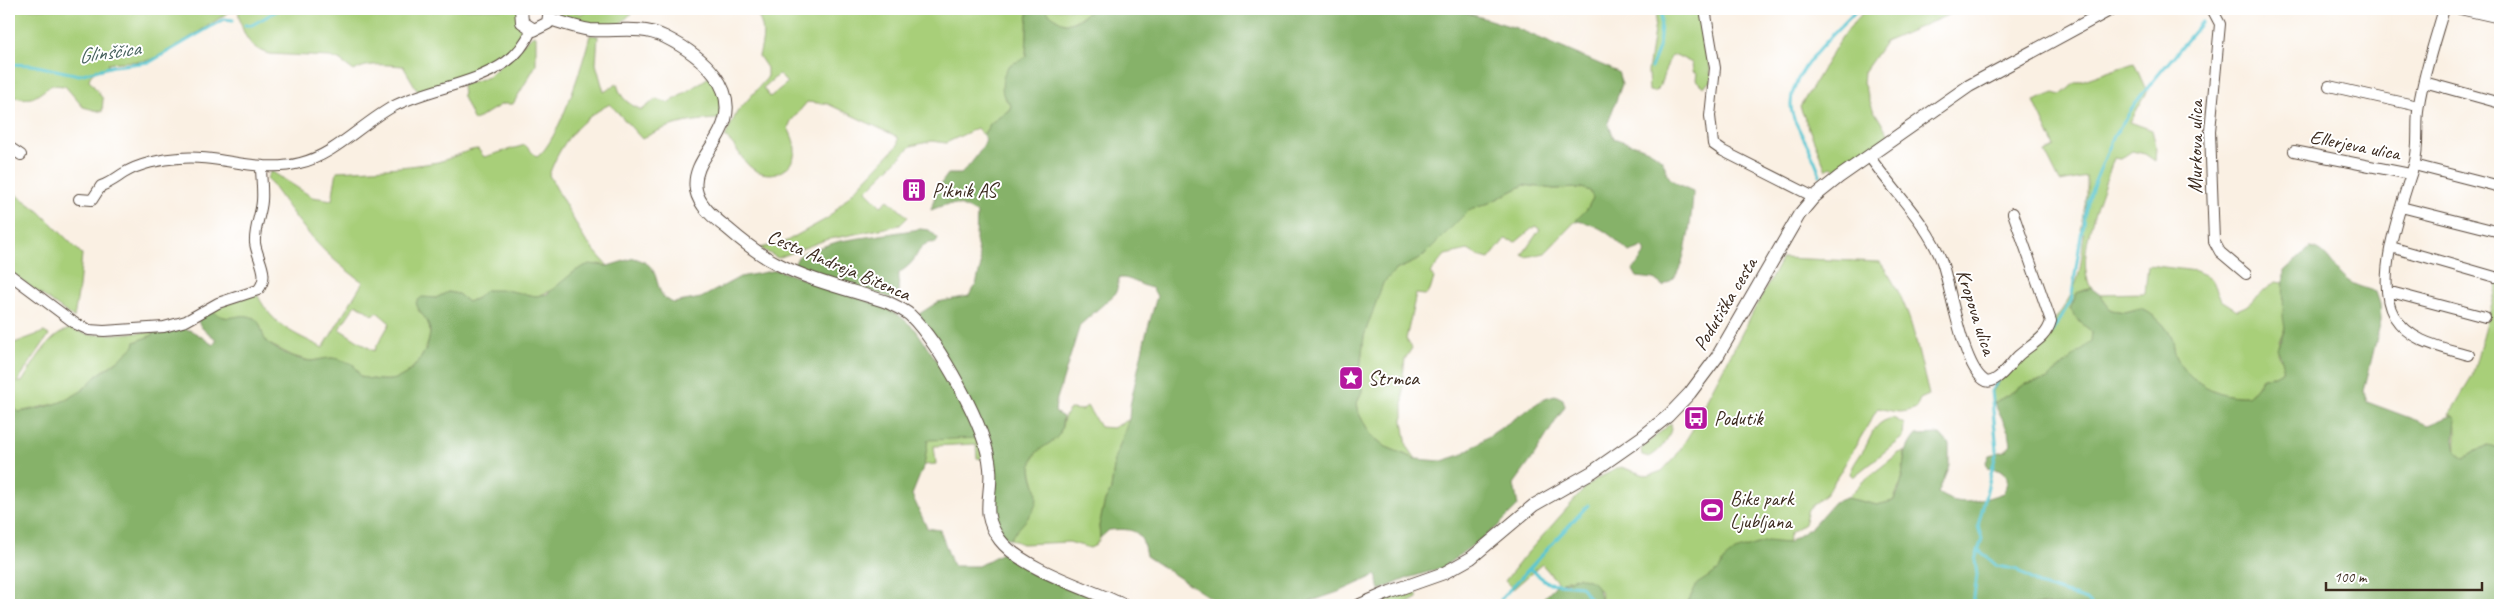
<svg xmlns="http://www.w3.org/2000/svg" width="2509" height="614" font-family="Caveat,sans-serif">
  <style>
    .green { fill: #a8cf79; stroke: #727c4c; fill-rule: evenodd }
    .forest { fill: #86b269; stroke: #606e44 }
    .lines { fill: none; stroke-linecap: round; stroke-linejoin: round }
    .stream { stroke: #5bc7d3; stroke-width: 3 }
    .minor-casing { stroke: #58483c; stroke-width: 12 }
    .tertiary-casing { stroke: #58483c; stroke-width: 14 }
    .minor { stroke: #fff; stroke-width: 10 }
    .tertiary { stroke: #fff; stroke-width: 12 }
    .labels { text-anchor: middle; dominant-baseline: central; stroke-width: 4; stroke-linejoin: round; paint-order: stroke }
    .street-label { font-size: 20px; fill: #3b2a1e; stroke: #fff }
    .poi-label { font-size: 20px; fill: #3b2a1e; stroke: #fff; text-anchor: start }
    .water-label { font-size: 21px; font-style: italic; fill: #46615d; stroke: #fff }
  </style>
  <rect width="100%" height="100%" fill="#fff"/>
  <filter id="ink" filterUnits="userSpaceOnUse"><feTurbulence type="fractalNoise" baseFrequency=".02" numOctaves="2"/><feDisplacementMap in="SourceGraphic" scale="10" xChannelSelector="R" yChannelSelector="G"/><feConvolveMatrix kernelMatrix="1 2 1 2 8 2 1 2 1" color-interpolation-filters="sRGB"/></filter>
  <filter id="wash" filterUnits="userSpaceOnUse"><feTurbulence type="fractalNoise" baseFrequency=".0096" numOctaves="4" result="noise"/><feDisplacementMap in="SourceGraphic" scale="20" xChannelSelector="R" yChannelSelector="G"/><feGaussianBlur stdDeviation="1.12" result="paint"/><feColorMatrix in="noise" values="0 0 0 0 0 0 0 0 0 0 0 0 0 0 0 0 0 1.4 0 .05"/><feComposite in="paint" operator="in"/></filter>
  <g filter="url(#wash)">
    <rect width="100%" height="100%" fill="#faf0e3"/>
    <path class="green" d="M 9,9 L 232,9 C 225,16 160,57 150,60 C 136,63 122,60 108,64 L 109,68 C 100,71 91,70 89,80 L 103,99 L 102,112 L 83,107 L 65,86 L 52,85 C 31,99 35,101 9,96 Z
      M 238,9 L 518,9 L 526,32 L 511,55 L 486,70 L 419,93 L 403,66 C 389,65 366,62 354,71 L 339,60 L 330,57 L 269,54 C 247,48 241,30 238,9 Z
      M 553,9 L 564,9 L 583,14 L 589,9 L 636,9 L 619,25 C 596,25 576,22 554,15 Z
      M 752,9 L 1028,9 L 1026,56 L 1023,61 L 1010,65 L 1005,72 L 1004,97 L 1011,106 L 1009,110 L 991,123 L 983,135 L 977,128 L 946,143 L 932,141 L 911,146 L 866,191 L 881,206 L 888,200 L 908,217 L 900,225 L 825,240 L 778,258 L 760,248 L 783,243 L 828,218 L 898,145 L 898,137 L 828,104 L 807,102 L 791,121 L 788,128 C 792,136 795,143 795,151 C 793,172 770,180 753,169 C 741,161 737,145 725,137 L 737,112 L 767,78 L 767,68 L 759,56 C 764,38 766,23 752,9 ZM 779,74 L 787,83 L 770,97 L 763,88 Z
      M 1044,9 L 1092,9 C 1068,27 1066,29 1044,9 Z
      M 1657,9 L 1701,9 L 1712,81 L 1703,87 L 1696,80 L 1697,73 L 1693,71 L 1692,63 L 1676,55 L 1670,57 L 1659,88 L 1655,92 L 1649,91 L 1648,72 Z
      M 1866,9 L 1953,9 L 1955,12 L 1885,42 L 1864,72 L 1863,83 L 1873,109 L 1889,135 L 1837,171 L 1832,166 L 1826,170 L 1800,107 L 1843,35 Z
      M 533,35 L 536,36 L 536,65 L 513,104 L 502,104 L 474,121 L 463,97 L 462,85 L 488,77 Z
      M 590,35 L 598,36 L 596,64 L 604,92 L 617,84 C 621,99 628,104 642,110 L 656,99 L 669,103 L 709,77 L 720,95 L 720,119 C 692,120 667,124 642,139 L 610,104 C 579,120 561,142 549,175 L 585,240 L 608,266 L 598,264 C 587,270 544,296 536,296 C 519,297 501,292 485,290 L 477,298 L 468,302 L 458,294 L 448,292 L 436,298 L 422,298 L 418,310 C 421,314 426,317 428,322 C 436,343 415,372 396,379 C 387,382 370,379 360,377 L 353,364 L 332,358 L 310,361 L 293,356 L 269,344 L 237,317 C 226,319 219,317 211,310 L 252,295 L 258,296 C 274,327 294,333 323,348 L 363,282 C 317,251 298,221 267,178 L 271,171 L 312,197 L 332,200 L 337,171 C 370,169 405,168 438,162 C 451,159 468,149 478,149 L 484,157 L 525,145 L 537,157 C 558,143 584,61 590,35 ZM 356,304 L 373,315 L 377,312 L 390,323 L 374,351 L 339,329 Z
      M 2134,63 L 2147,92 L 2130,122 L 2152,130 L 2156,146 L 2155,161 L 2145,154 L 2132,151 L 2120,159 L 2114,158 C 2103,191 2073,256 2091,288 L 2077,293 L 2070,309 L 2080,322 L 2092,332 L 2092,342 L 2046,380 L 2026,384 L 1994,403 L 1991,394 C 2016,353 2061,328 2077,280 C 2082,267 2082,249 2084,234 L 2080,229 L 2087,196 L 2087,177 L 2060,182 L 2045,152 L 2055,147 L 2034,101 L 2054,93 L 2061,95 L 2075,83 Z
      M 1524,185 L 1554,189 L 1582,188 L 1590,191 L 1593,198 L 1587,209 L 1545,253 L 1526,257 L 1522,255 L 1540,229 L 1535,226 L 1516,242 L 1505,239 L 1489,259 L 1478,256 L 1468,250 L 1445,255 L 1430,273 L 1434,278 L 1430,291 L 1425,295 L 1416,294 L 1406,339 L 1412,348 L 1405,359 L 1403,375 L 1403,421 L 1407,446 L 1416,459 L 1386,447 L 1371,435 L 1359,414 L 1357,402 L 1362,391 L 1360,369 L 1364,336 L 1373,306 L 1383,283 L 1396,270 L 1420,259 L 1468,211 L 1489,203 Z
      M 9,189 L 40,212 L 82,254 L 79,287 L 74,318 L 9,271 Z
      M 1782,258 L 1880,262 C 1912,305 1916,345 1929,395 L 1920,399 L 1916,408 C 1901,415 1893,411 1878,408 L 1839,474 L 1826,494 L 1808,509 L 1804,524 L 1790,533 L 1787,543 L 1774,543 L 1689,605 L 1606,605 L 1602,601 L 1600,590 L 1569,579 L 1559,584 L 1542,564 L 1513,589 L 1505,581 L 1523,558 L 1586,487 L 1596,479 L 1621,467 L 1648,476 L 1662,471 L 1676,456 L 1699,419 L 1709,395 Z
      M 2148,265 L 2196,271 L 2205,275 L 2213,281 L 2221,300 L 2237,310 L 2246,306 L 2275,282 L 2283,283 L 2285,329 L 2279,340 L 2278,355 L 2283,362 L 2282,372 L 2275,376 L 2263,377 L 2255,389 L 2247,396 C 2219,398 2188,382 2176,356 C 2174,351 2174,346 2173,341 C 2168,326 2154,315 2141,308 L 2125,312 L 2111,310 L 2099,294 L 2145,293 Z
      M 2500,274 L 2500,453 L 2498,448 L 2488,445 L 2464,458 L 2456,452 C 2455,439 2458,427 2453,415 L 2449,415 L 2472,377 Z
      M 70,329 L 90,335 L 154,332 L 153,335 L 135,342 L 134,346 L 125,355 L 96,376 L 79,393 L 59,403 L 19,412 L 9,404 L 9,345 L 44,332 L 49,335 L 17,382 L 22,382 C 34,363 48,335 70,329 Z
      M 1087,406 L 1100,427 L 1113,428 L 1130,419 L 1115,459 L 1111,490 L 1105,501 L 1099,526 L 1100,538 L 1096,545 L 1090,548 L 1069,542 L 1022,544 L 1010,539 C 1021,522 1032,512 1035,491 C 1036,481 1029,474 1032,461 C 1036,446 1053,445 1059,433 C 1065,424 1060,420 1070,409 L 1082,410 Z
      M 1893,418 L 1904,424 L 1903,437 L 1853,477 L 1850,474 C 1854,461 1863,453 1868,442 C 1874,429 1878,421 1893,418 Z
      M 1671,423 C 1673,435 1660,452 1649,457 L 1642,455 L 1641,449 Z
      M 941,438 L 979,438 L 982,459 L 977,458 L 976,444 L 934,446 L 936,464 L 924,465 L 928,439 Z
      M 1905,451 L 1902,480 L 1893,501 L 1877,505 L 1847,498 L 1862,482 L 1899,453 Z
      M 1413,590 L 1417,594 L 1417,598 L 1404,605 L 1375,605 Z"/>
    <path class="forest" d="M 1028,9 L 1044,9 C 1067,29 1068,27 1093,9 L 1454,9 L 1516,28 L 1618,72 L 1622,84 L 1608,123 L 1614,138 C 1630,145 1648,146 1661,159 C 1665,163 1665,169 1667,174 C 1672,183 1684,187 1693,191 C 1693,210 1686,266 1673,279 C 1670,281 1666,284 1663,286 L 1654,279 L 1637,277 L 1633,270 L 1646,252 L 1643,247 L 1629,252 C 1612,236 1599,223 1575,221 L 1587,209 L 1593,198 L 1590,191 L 1582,188 L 1554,189 L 1524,185 L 1489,203 L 1468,211 L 1420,259 L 1396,270 L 1383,283 L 1364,336 L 1360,369 L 1362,391 L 1357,403 L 1359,414 L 1371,435 L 1386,447 L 1416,459 L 1442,461 L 1461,455 L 1545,398 L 1555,395 L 1563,399 L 1565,406 L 1532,459 L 1514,484 L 1518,506 L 1497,527 L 1442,568 L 1408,578 L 1380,590 L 1376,575 L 1341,591 L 1303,604 L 1221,605 L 1146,556 C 1142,530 1135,528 1109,530 L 1100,538 L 1099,526 L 1105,501 L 1111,490 L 1115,459 L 1129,419 L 1130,406 L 1145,338 L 1157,296 L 1152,288 C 1140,286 1131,277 1119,278 L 1116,293 L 1080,325 L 1056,402 L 1055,412 L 1063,417 C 1062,422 1062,428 1060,433 C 1054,445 1037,446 1033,459 C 1027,474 1037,483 1037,497 C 1037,513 1018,527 1010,539 L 1003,536 L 994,521 L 994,469 L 933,336 L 919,314 L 938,302 L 969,296 L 973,288 L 976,285 L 981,265 L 976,240 L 977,213 C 956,203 953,201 931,210 L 937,189 L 948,174 L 961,174 C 971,164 980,153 986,140 L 983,135 L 991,123 L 1009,110 L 1011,106 C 1009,102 1006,100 1004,97 C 1000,89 1003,71 1009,66 C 1015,61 1021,62 1026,56 Z
      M 920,229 L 929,230 L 938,238 L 936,243 C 920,241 920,252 912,262 C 909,266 903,270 899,273 L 898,294 L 894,299 L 794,265 L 798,257 L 805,252 L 840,241 Z
      M 2310,248 C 2327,249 2333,269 2346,279 C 2354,286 2366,288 2376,292 L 2380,304 L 2381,320 L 2364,391 L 2367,402 L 2429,425 L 2453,415 L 2456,419 L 2454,439 L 2456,452 L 2464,458 L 2488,445 L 2498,448 L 2500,453 L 2500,605 L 1686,605 L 1697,584 L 1719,570 L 1723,561 L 1735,551 L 1767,541 L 1787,543 L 1812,527 L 1834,502 L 1847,498 L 1877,505 L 1893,501 C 1909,480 1896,457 1916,435 L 1940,434 L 1949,444 L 1949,465 L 1938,493 C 1959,508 1980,501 2003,493 C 2007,484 2010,478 2003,471 L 1988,468 L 1986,462 L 1989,455 L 2005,451 L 2011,444 L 2009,433 L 1994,403 L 2026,384 L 2046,380 L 2091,342 L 2092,332 L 2080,322 L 2070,309 L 2077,293 L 2091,288 L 2099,294 L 2111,310 L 2125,312 L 2141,308 C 2154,315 2168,326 2173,341 C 2174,346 2174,351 2176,356 C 2188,382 2219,398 2247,396 L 2255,389 L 2263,377 L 2275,376 L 2282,372 L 2283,363 L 2277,348 L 2285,329 L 2283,316 L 2284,271 Z
      M 634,258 C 660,265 653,279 663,297 L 673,303 L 701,298 L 740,277 L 777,270 L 884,307 L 900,316 L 916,330 L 951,382 L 979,438 L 928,440 L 924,465 L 912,495 L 927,528 L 940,530 L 953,566 L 978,566 L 1004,552 L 1112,605 L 9,605 L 9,404 L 19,412 C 39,409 60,405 78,393 C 86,389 91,379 98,375 C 111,366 123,357 134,346 L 135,342 L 153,335 L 154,332 C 186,326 187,326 213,345 L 217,340 L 202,328 L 198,322 L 202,315 L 211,310 C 230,326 238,310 254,318 C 264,324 260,337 269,344 C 279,351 299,361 312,361 C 318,360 325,358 331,358 C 338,358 346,362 353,364 L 361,377 C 370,379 386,382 395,379 C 413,374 429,351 430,332 C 430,319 418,314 416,302 L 422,297 L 436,298 L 448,292 L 458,294 L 468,302 L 477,298 L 485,290 L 505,290 L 536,296 L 547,294 L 575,271 L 589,264 L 608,266 Z
      M 1578,577 C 1607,583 1592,592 1606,605 L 1536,605 L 1556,585 Z"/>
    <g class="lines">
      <path class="stream" d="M 245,25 L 252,25 L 280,9
        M 9,64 L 32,65 L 79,75 L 113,66 L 150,62 L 224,19 L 233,20
        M 1651,68 L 1659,48 L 1662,9
        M 1820,175 C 1814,154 1803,139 1794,119 C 1777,81 1835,34 1858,9
        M 2051,333 L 2071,301 L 2084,216 L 2093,186 L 2114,136 L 2139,98 L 2202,22
        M 1979,550 L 1997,566 L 2018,570 L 2039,585 L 2087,600 L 2092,605
        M 1530,569 L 1548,583 L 1581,586 L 1594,605
        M 1501,599 L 1588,505
        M 1973,605 L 1977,575 L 1975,560 L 1982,539 L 1978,526 L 1997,450 L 1991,391 L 1998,381"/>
    </g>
  </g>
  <g filter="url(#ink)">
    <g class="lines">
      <defs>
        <path id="minor" d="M 1705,9 L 1715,68 L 1710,116 L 1713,144 L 1723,151 L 1814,197
          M 2212,9 L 2220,24 L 2210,131 L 2214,241 L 2220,252 L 2246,274
          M 2444,9 C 2435,40 2424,72 2419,104 C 2415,124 2420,145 2414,165 C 2402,203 2373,280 2394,316 C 2411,343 2441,347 2469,355
          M 2460,9 L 2500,18
          M 2424,82 L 2500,103
          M 2329,86 L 2418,106
          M 9,147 L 21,155
          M 2294,151 L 2410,174
          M 1869,156 C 1893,191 1927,222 1942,262 C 1951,289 1962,364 1984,380 C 1988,383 1993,381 1997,378 C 2005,373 2011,363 2018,356 C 2031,344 2046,339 2051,321 L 2013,213
          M 2414,165 L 2500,187
          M 79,199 L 92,200 L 101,186 C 110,183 116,178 124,173 C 139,164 161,159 179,158 C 219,154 259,174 300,163 C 335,155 362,123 394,106 C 429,88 473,85 506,62 C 518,54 526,42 532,29
          M 2401,207 L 2500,232
          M 2391,247 L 2495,277
          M 9,274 L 76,324 L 89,330 L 104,331 L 164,327 L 186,321 L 218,303 L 258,290 C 271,275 257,259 255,243 C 254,228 261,215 262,201 C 263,190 261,177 261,166
          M 2387,291 L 2485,317"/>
        <path id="tertiary" d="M 521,9 L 522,22 L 534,30 L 548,23 L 550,9
          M 550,19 C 563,23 577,28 590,30 C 617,32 640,25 665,37 C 701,55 743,89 720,132 C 711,151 692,167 696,190 C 699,206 715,219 727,228 C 742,241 758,254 776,263 C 810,281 851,290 887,302 C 895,306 903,309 910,315 C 939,343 987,428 990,468 C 993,497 979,512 1000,540 C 1022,569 1089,589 1123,605
          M 1360,605 L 1390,592 L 1444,573 L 1471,558 L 1534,505 L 1592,472 L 1642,437 L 1668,416 L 1690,393 L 1717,357 L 1799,215 L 1814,197 L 1839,177 L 1969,86 L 2111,9"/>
      </defs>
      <use href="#minor" class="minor-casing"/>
      <use href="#tertiary" class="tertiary-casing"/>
      <use href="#minor" class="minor"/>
      <use href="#tertiary" class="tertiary"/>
    </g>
  </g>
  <defs>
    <symbol id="building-square" viewBox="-11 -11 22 22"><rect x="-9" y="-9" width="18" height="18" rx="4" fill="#b5179e" stroke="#fff"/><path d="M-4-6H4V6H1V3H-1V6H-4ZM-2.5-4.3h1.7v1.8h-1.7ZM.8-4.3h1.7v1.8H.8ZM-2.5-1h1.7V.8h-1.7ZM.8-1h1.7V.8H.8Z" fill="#fff"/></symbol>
    <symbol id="sight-square" viewBox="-11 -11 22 22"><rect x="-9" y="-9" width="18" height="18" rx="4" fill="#b5179e" stroke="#fff"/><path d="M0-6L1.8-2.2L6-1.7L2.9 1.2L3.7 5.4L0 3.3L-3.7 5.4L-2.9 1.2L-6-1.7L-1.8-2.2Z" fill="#fff"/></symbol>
    <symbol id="bus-square" viewBox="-11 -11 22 22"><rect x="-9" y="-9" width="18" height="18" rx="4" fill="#b5179e" stroke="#fff"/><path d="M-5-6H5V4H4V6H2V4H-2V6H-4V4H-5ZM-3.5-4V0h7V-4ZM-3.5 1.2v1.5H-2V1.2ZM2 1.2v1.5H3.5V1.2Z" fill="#fff"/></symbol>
    <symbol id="stadium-square" viewBox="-11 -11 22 22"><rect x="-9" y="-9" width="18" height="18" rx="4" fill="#b5179e" stroke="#fff"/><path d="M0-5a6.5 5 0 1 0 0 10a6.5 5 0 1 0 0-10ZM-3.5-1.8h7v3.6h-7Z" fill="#fff"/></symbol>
  </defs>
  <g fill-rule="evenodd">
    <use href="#building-square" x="900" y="176" width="28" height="28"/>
    <use href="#sight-square" x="1337" y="364" width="28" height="28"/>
    <use href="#bus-square" x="1682" y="404" width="28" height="28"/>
    <use href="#stadium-square" x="1698" y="496" width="28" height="28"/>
  </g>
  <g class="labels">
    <g class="street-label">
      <text transform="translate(2355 145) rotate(11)">Ellerjeva ulica</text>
      <text transform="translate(2195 147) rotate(-90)">Murkova ulica</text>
      <text transform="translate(839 265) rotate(23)">Cesta Andreja Bitenca</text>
      <text transform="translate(1725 304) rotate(-59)">Podutiška cesta</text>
      <text transform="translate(1976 312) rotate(72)">Kropova ulica</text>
    </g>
    <g class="poi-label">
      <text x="932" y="190">Piknik AS</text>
      <text x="1368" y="378">Strmca</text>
      <text x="1714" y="418">Podutik</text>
      <text x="1730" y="498">Bike park<tspan x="1730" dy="23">Ljubljana</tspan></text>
    </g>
    <g class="water-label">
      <text transform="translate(109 52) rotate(-8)">Glinščica</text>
    </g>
  </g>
  <rect width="2509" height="614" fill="none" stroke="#fff" stroke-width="30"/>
  <path d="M2326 582v8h156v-8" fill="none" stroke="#3b2a1e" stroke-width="2.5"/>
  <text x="2334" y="582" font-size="15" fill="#3b2a1e" stroke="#ffffff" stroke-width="4" paint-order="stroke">100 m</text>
</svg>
